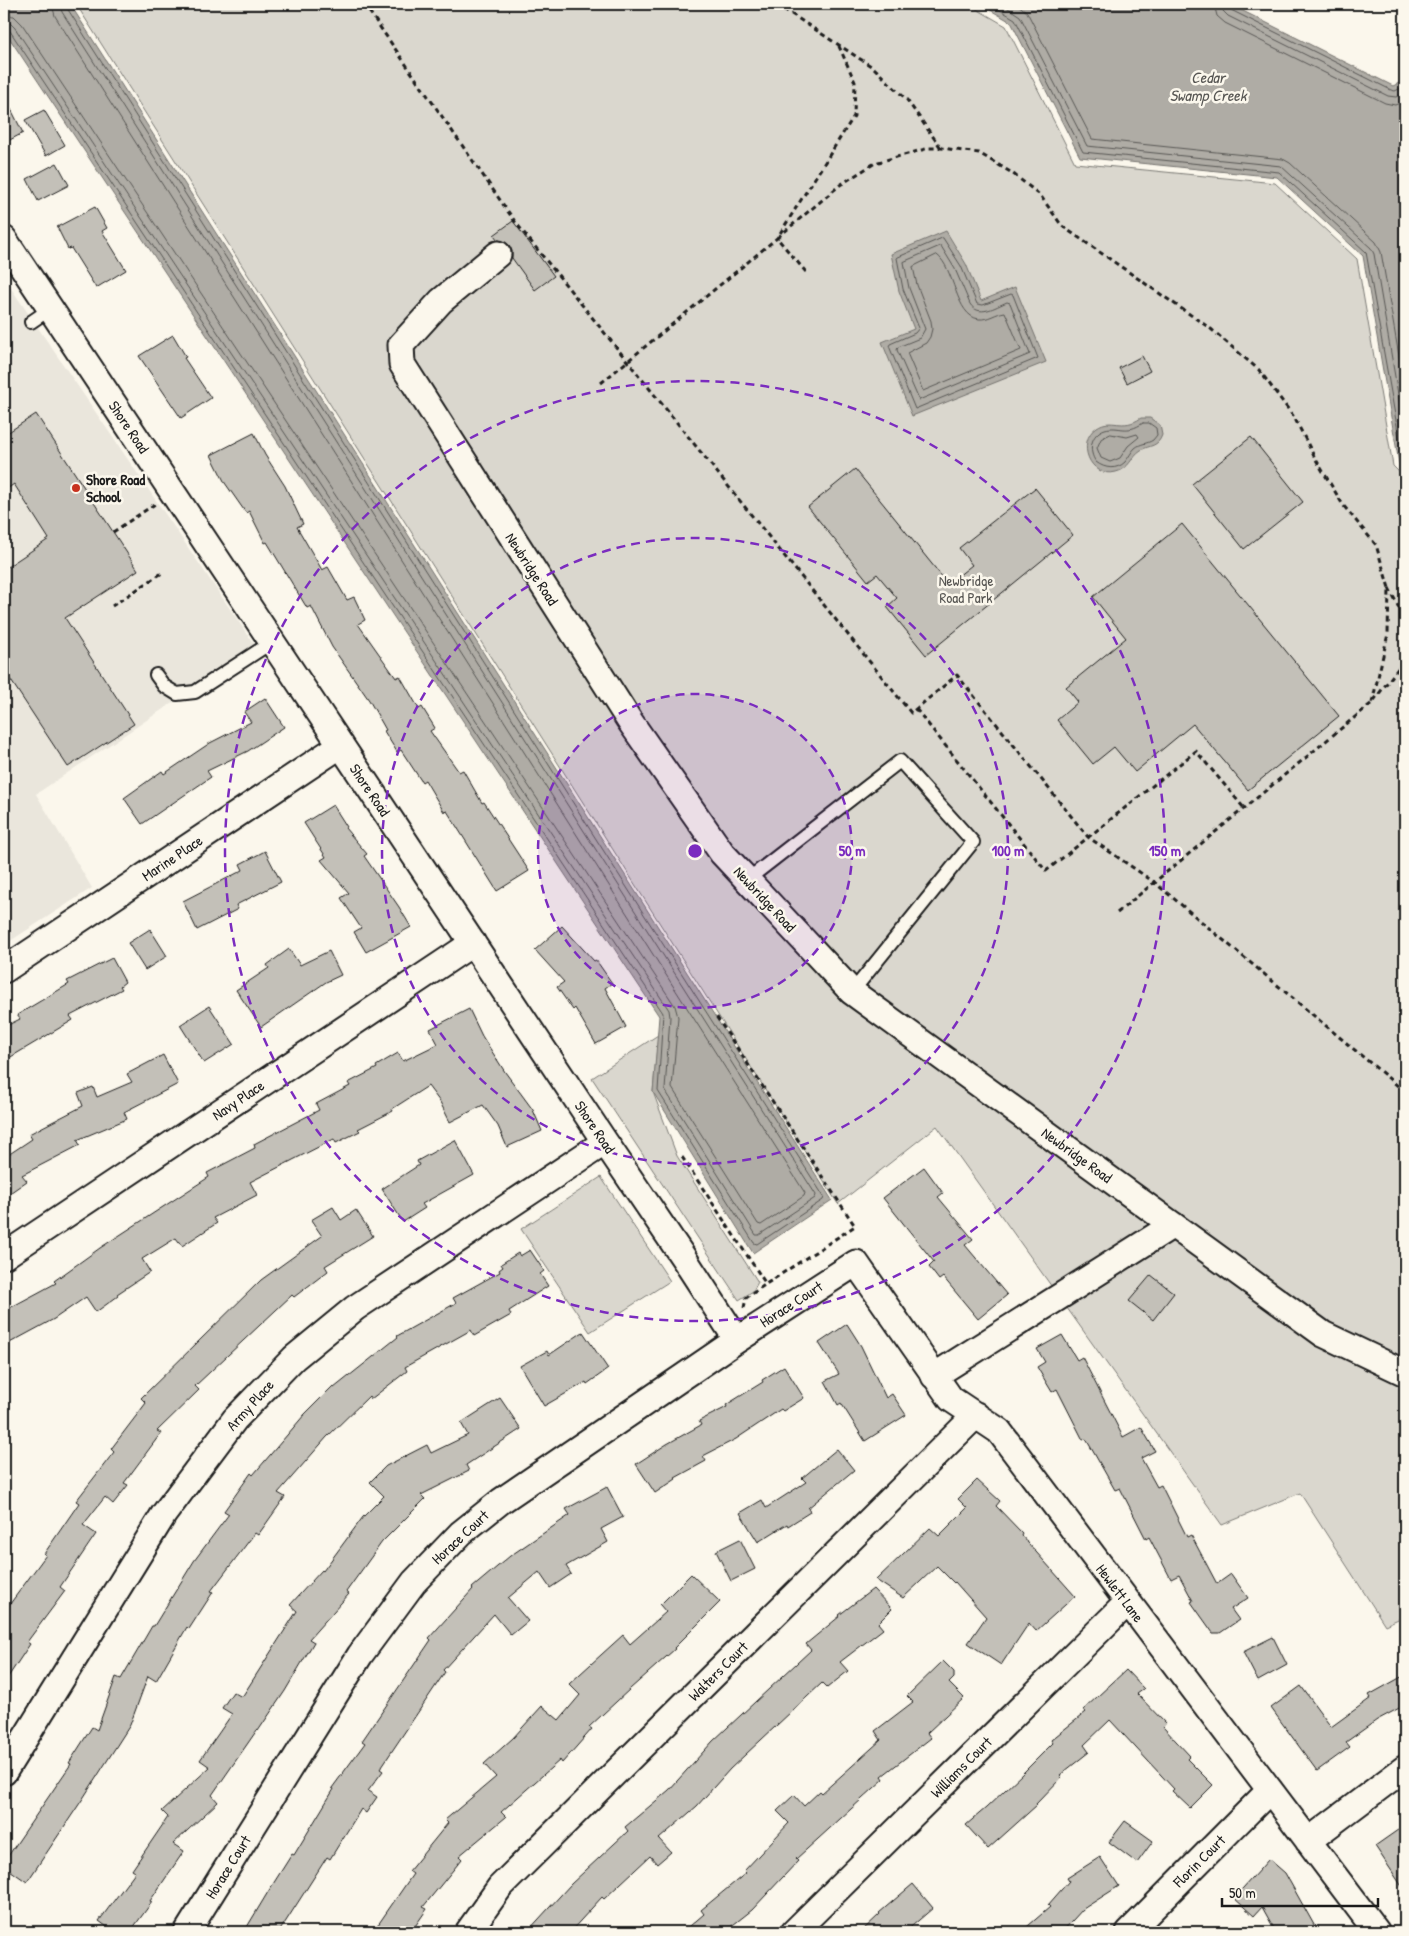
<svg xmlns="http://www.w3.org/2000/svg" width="1409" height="1936" font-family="'Patrick Hand',sans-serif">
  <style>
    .built { fill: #eae6dc }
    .green { fill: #dad7ce; stroke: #7b7a75 }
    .water { fill: #afaca5; stroke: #74726e }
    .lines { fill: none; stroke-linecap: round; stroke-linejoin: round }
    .shore { stroke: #575653; stroke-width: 1 }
    .building { fill: #c3c0b8; stroke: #1c1c1c }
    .lane-casing { stroke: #1c1c1c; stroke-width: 16 }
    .street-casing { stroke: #1c1c1c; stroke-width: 29 }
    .path { stroke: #1c1c1c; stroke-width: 3; stroke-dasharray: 5 4; stroke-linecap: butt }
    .lane { stroke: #fbf7ec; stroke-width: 12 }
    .street { stroke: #fbf7ec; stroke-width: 25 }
    .ring { fill: none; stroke: #7b2cbf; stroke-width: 2.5; stroke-dasharray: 9 6 }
    .poi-dot { fill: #c8321e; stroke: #fbf7ec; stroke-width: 2 }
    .labels { text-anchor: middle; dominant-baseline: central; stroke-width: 5; stroke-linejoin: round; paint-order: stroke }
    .street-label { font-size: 15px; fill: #1c1c1c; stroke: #fbf7ec }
    .poi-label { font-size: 15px; font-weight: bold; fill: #1c1c1c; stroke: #fbf7ec; text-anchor: start }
    .park-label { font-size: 15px; fill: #555451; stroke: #fbf7ec }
    .water-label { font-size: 16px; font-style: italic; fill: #575653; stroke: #fbf7ec }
    .centre { fill: #7b2cbf; stroke: #fbf7ec; stroke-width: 2.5 }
    .ring-label { font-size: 15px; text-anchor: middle; font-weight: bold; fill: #7b2cbf; stroke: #fbf7ec; stroke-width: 5; stroke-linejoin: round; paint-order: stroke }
  </style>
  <rect width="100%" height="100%" fill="#fbf7ec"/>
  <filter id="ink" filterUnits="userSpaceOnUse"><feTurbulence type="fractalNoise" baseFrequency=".02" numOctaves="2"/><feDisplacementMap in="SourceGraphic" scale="10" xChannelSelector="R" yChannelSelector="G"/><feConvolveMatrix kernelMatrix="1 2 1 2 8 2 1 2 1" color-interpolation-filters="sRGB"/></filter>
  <g filter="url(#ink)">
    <path class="built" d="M 4,278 L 256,647 L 36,794 L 92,888 L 4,945 Z"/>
    <path class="green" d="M 76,4 L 968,4 L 1006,26 L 1075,163 L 1275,183 L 1357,259 L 1393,466 L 1405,478 L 1405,1616 L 1385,1625 L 1300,1493 L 1222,1525 L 937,1126 L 838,1204 Z
      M 658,1035 L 653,1092 L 677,1156 L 758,1282 L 753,1291 L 739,1300 L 592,1078 Z
      M 601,1177 L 670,1281 L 590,1332 L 521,1229 Z"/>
    <path class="water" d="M 4,4 L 70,4 L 832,1200 L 753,1253 L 653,1092 L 659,1016 L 4,30 Z
      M 980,4 L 1229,4 L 1393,86 L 1405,80 L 1405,470 L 1399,463 L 1363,256 L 1277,177 L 1080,157 L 1011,22 Z
      M 946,231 L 966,264 L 981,301 L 1015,287 L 1046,362 L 912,416 L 882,342 L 914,329 L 899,291 L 891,254 Z
      M 1141,418 L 1150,418 L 1160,425 L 1162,435 C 1158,447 1150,445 1141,450 C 1131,456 1130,469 1116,472 C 1090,479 1075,442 1097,427 C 1112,417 1122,431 1141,418 Z"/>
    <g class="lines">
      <path class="shore" d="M 990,4 L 1015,19 L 1083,152 L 1279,172 L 1366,252 L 1403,460 L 1405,463
        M 1002,4 L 1020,16 L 1087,146 L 1281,166 L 1371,248 L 1374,254 L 1405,435
        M 1017,4 L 1027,12 L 1092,139 L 1283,159 L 1290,163 L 1376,242 L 1381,252 L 1405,391
        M 1214,4 L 1217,16 L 1225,23 L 1385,103 L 1395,105 L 1405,101
        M 1222,4 L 1223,11 L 1228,16 L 1388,96 L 1396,97 L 1405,93
        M 1228,4 L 1231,10 L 1391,90 L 1395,91 L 1405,86
        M 4,15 L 14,16 L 22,24 L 675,1006 L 678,1017 L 672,1088 L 758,1224 L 761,1225 L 804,1196 L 805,1193 L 55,16 L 52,4
        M 4,22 L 10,23 L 15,28 L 669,1010 L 670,1017 L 665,1090 L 756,1235 L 759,1235 L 815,1198 L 816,1195 L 62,12 L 60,4
        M 4,28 L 10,31 L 663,1013 L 658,1091 L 754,1243 L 757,1244 L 823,1200 L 824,1197 L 67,8 L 66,4
        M 943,238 L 961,266 L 977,304 L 983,305 L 1011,294 L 1013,295 L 1038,358 L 915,409 L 889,346 L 890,344 L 915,333 L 919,328 L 903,289 L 897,258 Z
        M 941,246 L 955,269 L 970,304 C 979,318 995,307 1007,302 L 1010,303 L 1030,354 L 919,400 L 897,350 L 898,347 L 920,338 L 925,329 L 909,288 L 904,262 Z
        M 937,255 C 955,268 955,316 979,319 C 988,320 996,313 1005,312 L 1021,350 L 923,391 L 907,353 L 926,343 L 930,337 L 932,329 L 931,321 L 917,285 L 913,267 Z
        M 1143,423 L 1149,423 L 1156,428 L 1157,435 L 1153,440 C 1147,444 1141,443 1135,448 C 1131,452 1129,457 1125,462 C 1117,470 1105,469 1096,462 C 1088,451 1090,434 1105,429 C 1120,425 1126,435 1143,423 Z
        M 1111,434 L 1127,437 L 1137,434 L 1139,437 L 1128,446 L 1120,458 L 1110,462 L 1101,458 L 1097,448 L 1101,439 Z"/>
    </g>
    <path class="building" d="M 4,95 L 23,133 L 4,143 Z
      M 44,110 L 65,145 L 46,156 L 25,120 Z
      M 57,163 L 69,185 L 38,201 L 27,179 Z
      M 95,207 L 107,228 L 102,231 L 126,270 L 96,288 L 71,248 L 68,249 L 57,227 Z
      M 513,221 L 554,276 L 535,290 L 512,258 L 512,251 L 509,245 L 503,241 L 498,240 L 494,235 Z
      M 173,335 L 186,357 L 184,358 L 211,398 L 181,418 L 139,356 Z
      M 1142,356 L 1150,371 L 1127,383 L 1119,368 Z
      M 36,414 L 138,570 L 65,618 L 134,724 L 68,767 L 4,670 L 4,569 L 49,539 L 14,484 L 4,491 L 4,435 Z
      M 254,433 L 265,455 L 285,486 L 303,524 L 297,527 L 322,570 L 328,567 L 347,600 L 354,597 L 365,620 L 358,624 L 396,678 L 400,676 L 419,709 L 422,707 L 435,728 L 430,731 L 459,772 L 463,770 L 482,803 L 484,802 L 529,871 L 497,891 L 447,811 L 444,812 L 425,780 L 422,782 L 401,750 L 397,752 L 384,731 L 386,730 L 369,700 L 332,647 L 311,606 L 307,608 L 267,542 L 265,543 L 249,511 L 246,513 L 225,483 L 211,455 Z
      M 1251,437 L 1303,502 L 1244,549 L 1192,484 Z
      M 855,469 L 948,584 L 972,565 L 959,548 L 1035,488 L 1073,535 L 926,655 L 887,607 L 897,598 L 877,574 L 868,581 L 808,507 Z
      M 1182,524 L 1339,716 L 1248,790 L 1193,724 L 1135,772 L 1114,747 L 1093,764 L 1057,720 L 1078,702 L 1066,687 L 1126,638 L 1093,597 Z
      M 265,698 L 284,727 L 248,751 L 207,771 L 211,777 L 142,824 L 124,798 L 162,771 L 164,774 L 210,743 L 251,722 L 244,712 Z
      M 333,805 L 347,827 L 345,828 L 367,854 L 364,856 L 399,907 L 411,927 L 366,952 L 354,932 L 361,928 L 341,898 L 349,893 L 321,860 L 326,857 L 304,823 Z
      M 265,851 L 281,882 L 236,905 L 238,909 L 197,930 L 183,901 L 243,870 L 240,864 Z
      M 562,926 L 594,961 L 596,960 L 612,983 L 605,988 L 626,1027 L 596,1044 L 575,1008 L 573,1010 L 557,987 L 564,982 L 535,950 Z
      M 150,929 L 167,956 L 145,970 L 128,943 Z
      M 289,949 L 300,965 L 329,951 L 341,975 L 326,982 L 261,1027 L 236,990 L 269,968 L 267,965 Z
      M 112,958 L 125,982 L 120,986 L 122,989 L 70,1016 L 73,1020 L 4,1061 L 4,1027 L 20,1019 L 17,1015 L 69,984 L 67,981 Z
      M 209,1006 L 234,1044 L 204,1063 L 180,1025 Z
      M 469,1009 L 482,1036 L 505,1072 L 533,1110 L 542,1131 L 507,1147 L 498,1126 L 483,1105 L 450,1122 L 440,1102 L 428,1086 L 392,1109 L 393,1111 L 358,1129 L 360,1131 L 336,1143 L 334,1139 L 250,1182 L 257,1195 L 213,1218 L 217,1223 L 182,1246 L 176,1238 L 142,1259 L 150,1272 L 117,1294 L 118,1296 L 96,1312 L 86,1297 L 54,1319 L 4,1346 L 4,1311 L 56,1283 L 54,1281 L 100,1248 L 209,1177 L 207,1173 L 255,1148 L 254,1144 L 319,1110 L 316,1104 L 350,1086 L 348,1083 L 377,1068 L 376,1066 L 398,1053 L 403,1061 L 438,1044 L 430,1029 Z
      M 163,1055 L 178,1084 L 124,1112 L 127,1119 L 77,1140 L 80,1145 L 22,1175 L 27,1181 L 4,1197 L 4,1148 L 8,1155 L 32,1139 L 29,1134 L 83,1106 L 78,1093 L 93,1087 L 97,1097 L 132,1082 L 127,1074 Z
      M 455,1140 L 474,1175 L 422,1204 L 425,1208 L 403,1222 L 382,1189 L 419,1165 L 417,1161 Z
      M 924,1167 L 943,1193 L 938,1197 L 973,1239 L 965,1245 L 1007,1295 L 978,1319 L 943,1277 L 939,1280 L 929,1267 L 934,1262 L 883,1198 Z
      M 333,1207 L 341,1220 L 356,1210 L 373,1236 L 325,1266 L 328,1271 L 294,1297 L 292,1295 L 195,1386 L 199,1390 L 157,1431 L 161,1433 L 124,1483 L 128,1485 L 113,1504 L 105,1497 L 83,1525 L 96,1534 L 60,1587 L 65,1591 L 27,1642 L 30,1644 L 4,1683 L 4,1612 L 46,1555 L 44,1554 L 79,1503 L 76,1501 L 114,1452 L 111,1449 L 146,1403 L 141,1398 L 261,1280 L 322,1236 L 311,1220 Z
      M 530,1250 L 544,1271 L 540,1274 L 548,1286 L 509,1311 L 511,1315 L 474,1336 L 471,1330 L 405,1367 L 407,1371 L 371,1399 L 369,1396 L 327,1437 L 278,1493 L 285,1497 L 258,1535 L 255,1533 L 211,1591 L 213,1592 L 189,1629 L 187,1627 L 156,1681 L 148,1676 L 130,1725 L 82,1800 L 27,1882 L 4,1866 L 4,1862 L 71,1764 L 69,1763 L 92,1727 L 97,1730 L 116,1677 L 121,1679 L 152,1626 L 154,1626 L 194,1561 L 229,1514 L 224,1511 L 251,1473 L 253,1475 L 305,1414 L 333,1386 L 334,1388 L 398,1337 L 397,1336 L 456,1303 L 453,1298 L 500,1272 L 499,1270 L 503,1267 L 501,1264 L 518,1253 L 520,1256 Z
      M 1151,1275 L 1174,1293 L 1153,1320 L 1129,1301 Z
      M 847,1324 L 861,1346 L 886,1398 L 892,1394 L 906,1415 L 865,1441 L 841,1403 L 838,1405 L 825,1381 L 839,1374 L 819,1343 Z
      M 583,1332 L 608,1369 L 587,1384 L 586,1382 L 544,1406 L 520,1366 L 547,1351 L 549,1355 Z
      M 1062,1335 L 1077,1360 L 1082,1357 L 1123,1437 L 1141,1427 L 1155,1451 L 1141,1458 L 1157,1487 L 1161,1485 L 1187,1537 L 1191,1535 L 1217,1584 L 1231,1574 L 1248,1598 L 1231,1609 L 1239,1620 L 1220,1633 L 1213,1633 L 1191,1602 L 1193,1601 L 1179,1575 L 1171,1579 L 1149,1537 L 1146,1539 L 1120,1488 L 1115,1490 L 1086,1439 L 1083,1440 L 1057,1389 L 1052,1392 L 1037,1367 L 1045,1362 L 1037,1349 Z
      M 784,1366 L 804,1398 L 783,1411 L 781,1409 L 736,1439 L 703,1456 L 706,1461 L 675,1478 L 676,1479 L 655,1493 L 636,1464 L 667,1444 L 701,1425 L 699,1421 L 727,1407 L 726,1405 L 763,1382 L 762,1380 Z
      M 500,1398 L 521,1429 L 466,1465 L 469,1471 L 421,1495 L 425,1499 L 382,1542 L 346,1592 L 349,1594 L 309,1639 L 314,1642 L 285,1691 L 258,1731 L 257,1730 L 212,1795 L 218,1802 L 173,1844 L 184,1851 L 150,1901 L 152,1902 L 130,1932 L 114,1932 L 99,1921 L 135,1872 L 132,1870 L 168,1817 L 162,1811 L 210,1767 L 200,1760 L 232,1714 L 222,1708 L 233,1692 L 242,1697 L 297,1611 L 290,1605 L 322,1570 L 323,1571 L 363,1517 L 384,1496 L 370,1482 L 386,1466 L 427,1445 L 431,1453 L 468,1435 L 461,1423 Z
      M 837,1449 L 854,1470 L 808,1508 L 810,1512 L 788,1526 L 787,1524 L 758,1542 L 740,1513 L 762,1500 L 766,1508 L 806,1482 L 802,1478 Z
      M 977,1480 L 1000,1501 L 996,1506 L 1022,1533 L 1021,1535 L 1075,1596 L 1036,1631 L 1029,1623 L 1001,1665 L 968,1643 L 986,1617 L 955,1582 L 954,1583 L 937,1566 L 903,1598 L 876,1580 L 930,1528 L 939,1536 L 967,1508 L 958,1499 Z
      M 607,1487 L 623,1517 L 601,1529 L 608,1542 L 566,1566 L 571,1574 L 550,1588 L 539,1572 L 508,1598 L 528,1621 L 511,1635 L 494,1614 L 443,1670 L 445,1672 L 380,1769 L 383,1771 L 368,1791 L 377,1797 L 366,1813 L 361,1809 L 330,1859 L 327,1857 L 279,1932 L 244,1932 L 268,1892 L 292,1854 L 294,1855 L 334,1789 L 332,1788 L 365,1743 L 362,1741 L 431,1640 L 429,1638 L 473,1589 L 472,1588 L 510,1556 L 570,1515 L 566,1509 Z
      M 740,1539 L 755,1569 L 731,1581 L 716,1551 Z
      M 691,1574 L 720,1602 L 674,1648 L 675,1649 L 630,1689 L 589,1727 L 592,1729 L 562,1763 L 560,1760 L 501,1812 L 506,1817 L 459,1856 L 462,1859 L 423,1907 L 427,1909 L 411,1932 L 373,1932 L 413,1874 L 409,1871 L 448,1823 L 445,1820 L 496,1777 L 484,1764 L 513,1738 L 542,1706 L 559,1720 L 580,1695 L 569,1684 L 623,1635 L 630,1644 L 666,1612 L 660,1605 Z
      M 873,1589 L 892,1609 L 878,1623 L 883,1629 L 840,1662 L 848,1671 L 827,1688 L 822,1683 L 730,1769 L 697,1806 L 659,1839 L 671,1852 L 657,1864 L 650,1856 L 604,1899 L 602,1897 L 570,1932 L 527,1932 L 571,1884 L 628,1831 L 625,1827 L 669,1790 L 713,1741 L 811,1650 L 806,1644 L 840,1616 L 839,1615 Z
      M 1273,1637 L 1287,1665 L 1258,1681 L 1243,1652 Z
      M 943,1661 L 954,1672 L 954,1678 L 949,1683 L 964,1698 L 927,1733 L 931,1738 L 882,1776 L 884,1779 L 796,1859 L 798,1861 L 752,1910 L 724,1932 L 683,1932 L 704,1914 L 701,1910 L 746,1873 L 744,1871 L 789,1823 L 777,1811 L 794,1795 L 804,1806 L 820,1791 L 822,1793 L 881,1740 L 875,1731 L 913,1702 L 907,1696 Z
      M 1126,1670 L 1144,1689 L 1137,1694 L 1166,1724 L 1163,1727 L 1190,1756 L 1187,1759 L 1213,1785 L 1190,1808 L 1172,1791 L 1174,1789 L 1110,1720 L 1084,1745 L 1089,1752 L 1060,1775 L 1062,1777 L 1036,1804 L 1037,1805 L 988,1849 L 966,1825 L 986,1808 L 1023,1773 L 1053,1743 L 1051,1740 L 1086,1712 L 1083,1710 Z
      M 1405,1675 L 1405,1705 L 1377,1720 L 1346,1742 L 1350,1747 L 1317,1771 L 1271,1708 L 1301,1686 L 1331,1727 L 1371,1698 L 1369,1695 Z
      M 1125,1821 L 1153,1841 L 1137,1863 L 1109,1842 Z
      M 1405,1825 L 1405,1891 L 1375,1846 Z
      M 1100,1857 L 1119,1886 L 1083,1909 L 1062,1932 L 1021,1932 L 1050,1907 L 1048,1905 L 1069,1881 L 1067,1878 Z
      M 1269,1859 L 1285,1873 L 1318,1932 L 1276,1932 L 1262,1907 L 1254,1916 L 1234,1898 Z
      M 913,1884 L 933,1908 L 905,1932 L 861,1932 L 880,1914 L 879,1913 Z"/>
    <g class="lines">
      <defs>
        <path id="lane" d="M 31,322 L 50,309
          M 156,675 L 164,686 L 177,694 L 195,692 L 272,642
          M 747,880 L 900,761 L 973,842 L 852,992"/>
        <path id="street" d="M 4,239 L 605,1142 L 685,1260 L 737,1340
          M 498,254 L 441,301 L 401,345 L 402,364 L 629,720 L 722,853 L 852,992 L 1323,1334 L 1405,1373
          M 4,970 L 341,745
          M 4,1256 L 473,943
          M 934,1376 L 1173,1225
          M 4,1772 L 164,1514 L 235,1419 L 294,1358 L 355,1308 L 605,1142
          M 1308,1841 L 1405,1768
          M 187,1932 L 360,1655 L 414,1582 L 461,1533 L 501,1501 L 737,1340 L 856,1263 L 951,1399 L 999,1431 L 1377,1932
          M 468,1932 L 500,1887 L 976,1415
          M 794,1932 L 1128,1602
          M 1129,1932 L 1270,1790"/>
      </defs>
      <use href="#lane" class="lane-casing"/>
      <use href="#street" class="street-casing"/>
      <path class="path" d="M 364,4 L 516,223 L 911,713 L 957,675 L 1088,837 L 1154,882 L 1405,1092
        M 776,4 L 874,68 L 907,100 L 941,148
        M 806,272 L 777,238 L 840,185 L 875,163 L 929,148 L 941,148 L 979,153 L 1012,173 L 1040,195 L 1062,226 L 1211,329 L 1259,370 L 1294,417 L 1315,458 L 1343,505 L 1376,545 L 1389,588 L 1388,634 L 1372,703
        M 601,383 L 777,238 L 854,116 L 855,82 L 838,44
        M 113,532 L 155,504
        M 1389,588 L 1398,606 L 1405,612
        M 112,606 L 162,573
        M 916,709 L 1046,871 L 1196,751 L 1244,808
        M 1117,913 L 1372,703 L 1405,659
        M 682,1157 L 766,1284 L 855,1226 L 716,1016
        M 744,1308 L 746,1298 L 766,1284"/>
      <use href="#lane" class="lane"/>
      <use href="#street" class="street"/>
    </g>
  </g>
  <circle cx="695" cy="851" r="157" fill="#7b2cbf" fill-opacity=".12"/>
  <g class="ring">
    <circle cx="695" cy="851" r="157"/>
    <circle cx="695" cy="851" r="313"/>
    <circle cx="695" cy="851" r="470"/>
  </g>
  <circle class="poi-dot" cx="76" cy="488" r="5"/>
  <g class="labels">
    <g class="street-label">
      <text transform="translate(129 427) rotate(56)">Shore Road</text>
      <text transform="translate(532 569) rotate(57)">Newbridge Road</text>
      <text transform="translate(370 790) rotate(56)">Shore Road</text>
      <text transform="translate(172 858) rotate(-34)">Marine Place</text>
      <text transform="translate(765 899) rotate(47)">Newbridge Road</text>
      <text transform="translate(238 1100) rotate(-34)">Navy Place</text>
      <text transform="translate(595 1127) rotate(56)">Shore Road</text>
      <text transform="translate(1077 1155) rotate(36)">Newbridge Road</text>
      <text transform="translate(791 1304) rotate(-33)">Horace Court</text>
      <text transform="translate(250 1405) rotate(-48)">Army Place</text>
      <text transform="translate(460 1537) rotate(-43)">Horace Court</text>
      <text transform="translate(1120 1593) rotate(53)">Hewlett Lane</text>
      <text transform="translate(718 1671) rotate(-45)">Walters Court</text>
      <text transform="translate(961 1767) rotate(-45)">Williams Court</text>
      <text transform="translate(1199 1861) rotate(-45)">Florin Court</text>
      <text transform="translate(228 1867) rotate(-58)">Horace Court</text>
    </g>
    <g class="poi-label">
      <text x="86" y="479">Shore Road<tspan x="86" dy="17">School</tspan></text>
    </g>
    <g class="park-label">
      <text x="966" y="580">Newbridge<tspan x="966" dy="17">Road Park</tspan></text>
    </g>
    <g class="water-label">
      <text x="1208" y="77">Cedar<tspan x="1208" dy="18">Swamp Creek</tspan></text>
    </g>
  </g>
  <circle cx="695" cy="851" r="8" class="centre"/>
  <g class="ring-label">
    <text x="852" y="856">50 m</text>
    <text x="1008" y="856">100 m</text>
    <text x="1165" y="856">150 m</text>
  </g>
  <rect width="1409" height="1936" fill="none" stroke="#fbf7ec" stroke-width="20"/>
  <rect x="10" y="10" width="1389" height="1916" fill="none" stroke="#1c1c1c" stroke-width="2" filter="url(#ink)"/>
  <path d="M1222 1898v8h156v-8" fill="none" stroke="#1c1c1c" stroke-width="2.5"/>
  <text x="1229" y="1898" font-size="15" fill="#1c1c1c" stroke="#fbf7ec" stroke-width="4" paint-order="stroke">50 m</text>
</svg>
